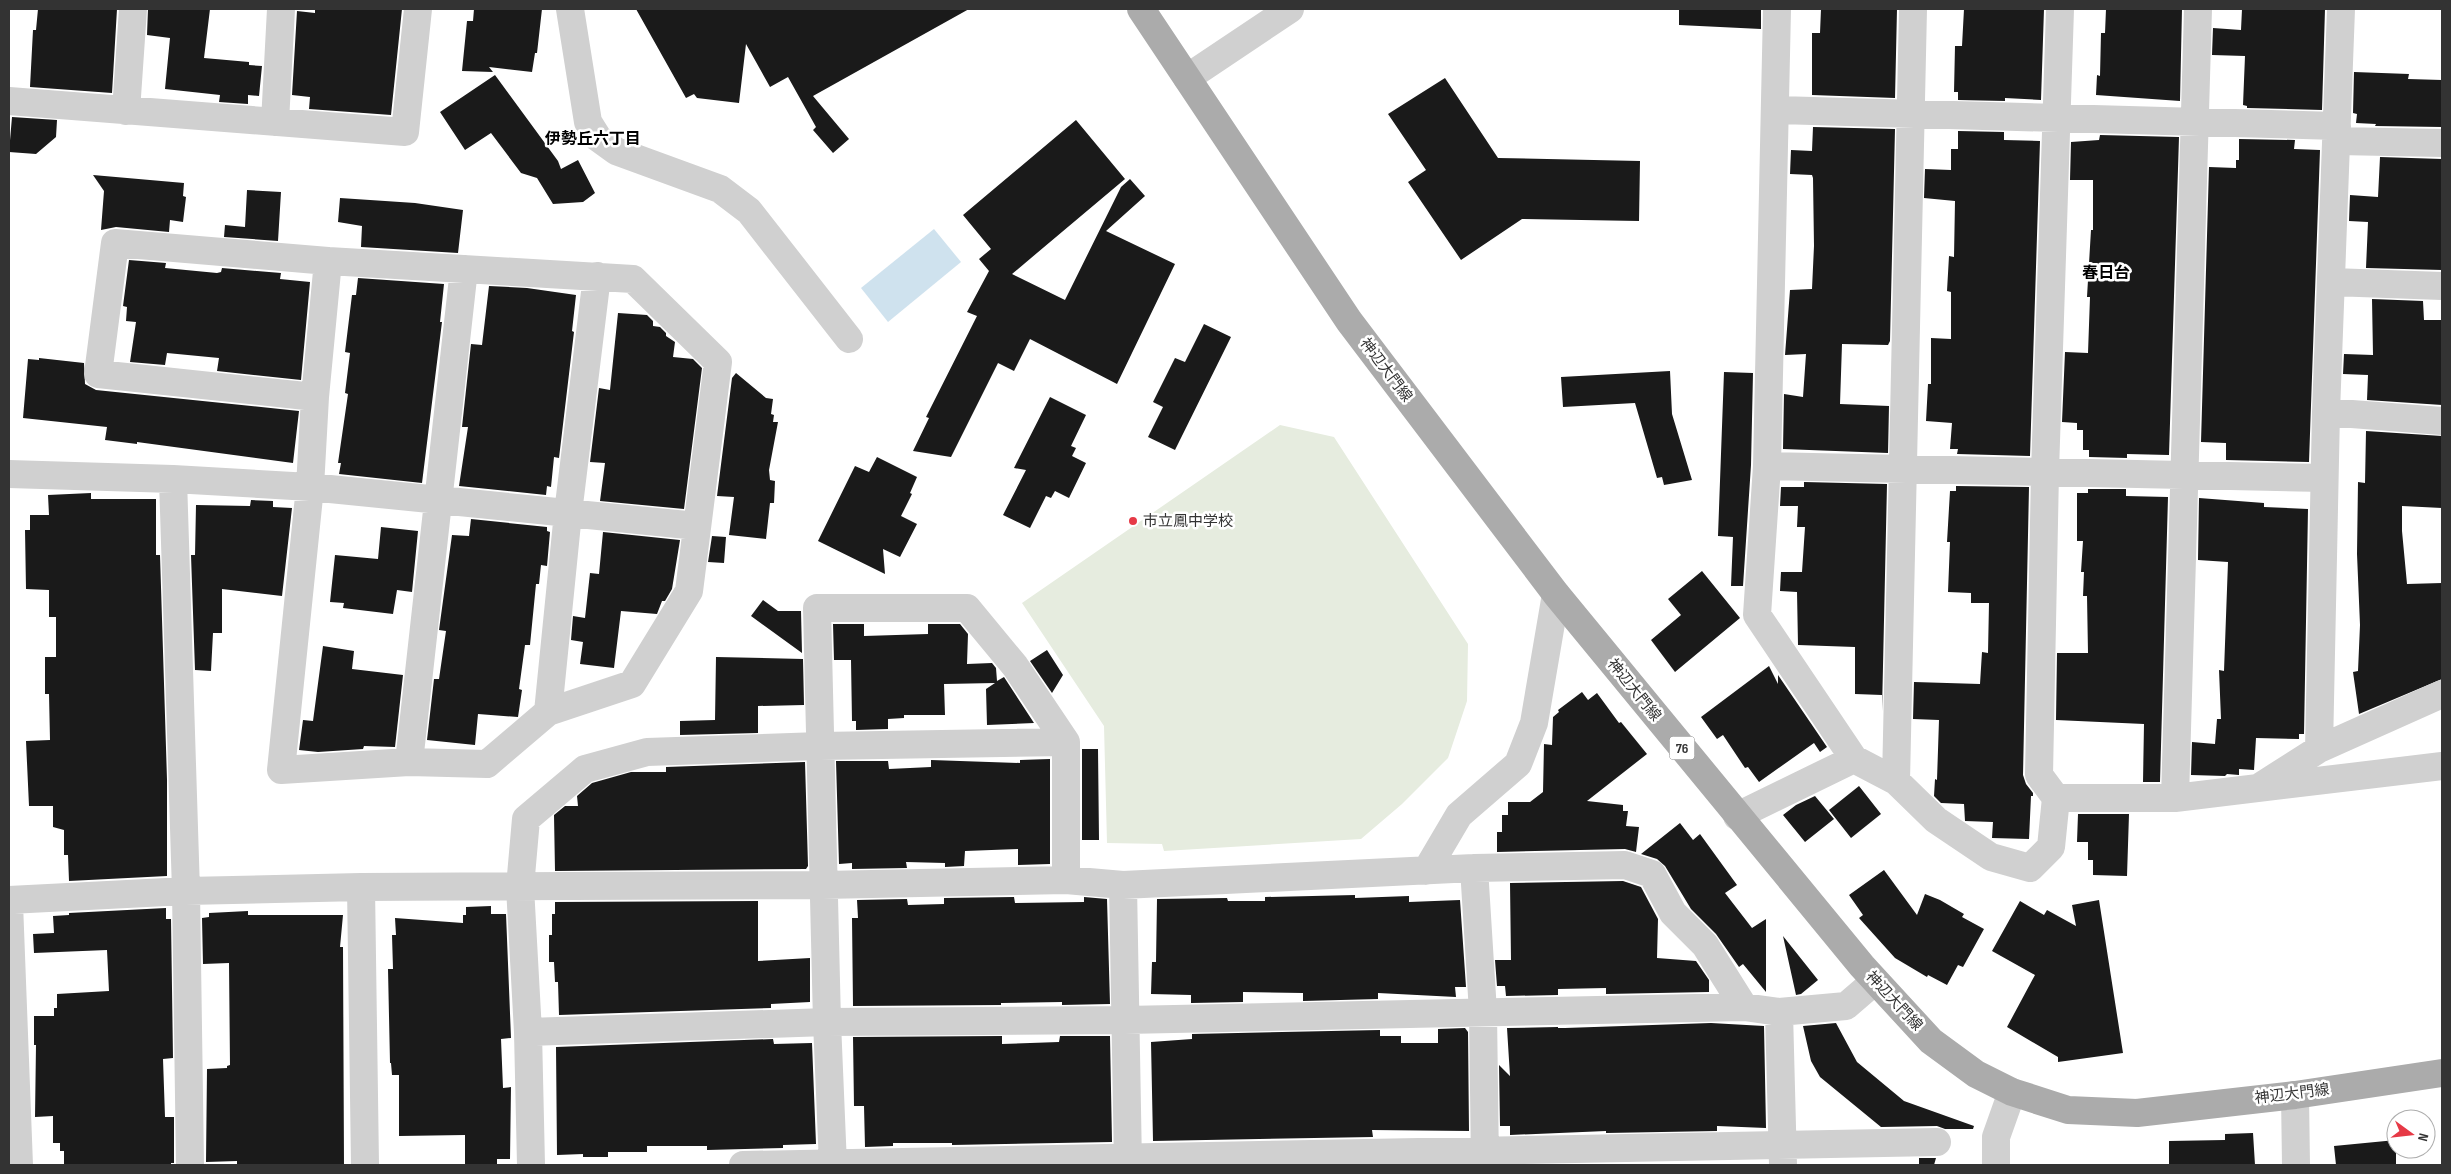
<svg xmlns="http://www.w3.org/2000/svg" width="2451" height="1174" font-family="'Sofia Sans Condensed','Noto Sans JP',sans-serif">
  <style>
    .green { fill: #e6ecdf }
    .water { fill: #cfe2ee }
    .building { fill: #1a1a1a }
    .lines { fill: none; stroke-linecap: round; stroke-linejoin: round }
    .minor { stroke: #d0d0d0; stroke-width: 28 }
    .major { stroke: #ababab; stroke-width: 28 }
    .poi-dot { fill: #e63946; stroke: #fff; stroke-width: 2 }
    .labels { text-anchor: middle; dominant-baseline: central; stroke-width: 5; stroke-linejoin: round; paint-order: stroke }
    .shield { fill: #fff; stroke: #707070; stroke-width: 1 }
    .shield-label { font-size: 14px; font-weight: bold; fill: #333 }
    .street-label { font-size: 15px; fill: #333; stroke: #fff }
    .poi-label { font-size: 15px; fill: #333; stroke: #fff; text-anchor: start }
    .neighbourhood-label { font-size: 16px; font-weight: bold; fill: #000; stroke: #fff }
  </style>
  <rect width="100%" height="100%" fill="#fff"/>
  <path class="green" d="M 1280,425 L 1334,437 L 1468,644 L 1467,701 L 1448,758 L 1402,804 L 1361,839 L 1164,851 L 1162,844 L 1107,843 L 1104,726 L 1022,603 Z"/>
  <path class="water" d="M 934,229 L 961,262 L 888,322 L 861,288 Z"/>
  <path class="building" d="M 38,9 L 117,9 L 112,93 L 30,87 L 33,30 L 36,30 Z
    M 148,9 L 210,9 L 204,58 L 249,62 L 249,65 L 262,66 L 259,96 L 248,95 L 248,104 L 219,102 L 220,95 L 165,89 L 170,38 L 147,35 Z
    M 315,9 L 402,9 L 391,115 L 309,109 L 310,97 L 292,95 L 297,11 L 315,13 Z
    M 474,9 L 542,9 L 537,53 L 535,53 L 532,72 L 489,67 L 493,72 L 462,71 L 467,21 L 473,21 Z
    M 636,9 L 969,9 L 813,96 L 849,139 L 833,153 L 813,130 L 816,127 L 788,77 L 770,87 L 746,44 L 739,103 L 697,98 L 694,94 L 686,98 Z
    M 1679,9 L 1761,9 L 1761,29 L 1679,25 Z
    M 1821,9 L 1897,9 L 1895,98 L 1812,95 L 1812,33 L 1820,33 Z
    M 1964,9 L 2044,9 L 2041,100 L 2005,98 L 2005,101 L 1958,100 L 1958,92 L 1954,92 L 1955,46 L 1962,46 Z
    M 2106,9 L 2182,9 L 2180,101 L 2096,95 L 2097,75 L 2100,76 L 2101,33 L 2105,33 Z
    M 2242,9 L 2325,9 L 2322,110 L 2247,108 L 2247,106 L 2243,105 L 2245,56 L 2212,55 L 2213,28 L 2241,30 Z
    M 2354,72 L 2409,74 L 2408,79 L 2442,80 L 2442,127 L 2375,126 L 2376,124 L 2356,123 L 2357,114 L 2353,113 Z
    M 495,75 L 558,161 L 561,169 L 578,160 L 595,193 L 583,202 L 553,204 L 537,178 L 521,173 L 491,133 L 465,150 L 440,112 Z
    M 1445,78 L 1498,158 L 1640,161 L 1639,221 L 1522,219 L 1461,260 L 1408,182 L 1426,170 L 1388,114 Z
    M 12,117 L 57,120 L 56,137 L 36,154 L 9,152 Z
    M 1076,120 L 1125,179 L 1012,274 L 1065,300 L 1121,187 L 1130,179 L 1145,196 L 1106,231 L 1175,264 L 1117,384 L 1030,339 L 1014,371 L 998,363 L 951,457 L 913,451 L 929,418 L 926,417 L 977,316 L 967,312 L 989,271 L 979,259 L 991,249 L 963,215 Z
    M 1813,127 L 1895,129 L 1890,341 L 1888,345 L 1842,344 L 1840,404 L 1889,406 L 1888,453 L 1783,449 L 1784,394 L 1803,397 L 1806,354 L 1785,355 L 1790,290 L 1812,289 L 1814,246 L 1813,178 L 1812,175 L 1790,174 L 1791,150 L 1812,151 Z
    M 1958,131 L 2004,132 L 2004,140 L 2040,141 L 2030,456 L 1957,454 L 1958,449 L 1950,449 L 1952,423 L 1926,421 L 1928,384 L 1931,384 L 1931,338 L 1951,339 L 1951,292 L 1947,291 L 1949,256 L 1954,257 L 1955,201 L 1924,198 L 1925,169 L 1951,170 L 1951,149 L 1958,149 Z
    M 2100,135 L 2179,137 L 2169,455 L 2127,454 L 2127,458 L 2089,457 L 2089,450 L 2083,450 L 2083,430 L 2077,430 L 2077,423 L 2062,422 L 2065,352 L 2088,353 L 2090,297 L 2087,297 L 2091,230 L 2093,230 L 2093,180 L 2070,180 L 2071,142 L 2099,140 Z
    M 2239,139 L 2295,140 L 2294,149 L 2320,150 L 2309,462 L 2226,460 L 2226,443 L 2201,442 L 2209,167 L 2236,168 L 2236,160 L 2239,160 Z
    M 2380,157 L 2442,159 L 2442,270 L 2366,268 L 2368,222 L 2349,221 L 2350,195 L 2378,197 Z
    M 93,175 L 184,183 L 183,196 L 186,197 L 183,222 L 170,220 L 169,232 L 116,227 L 101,230 L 104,191 Z
    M 247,190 L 281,192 L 278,241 L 224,237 L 225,225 L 245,227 Z
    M 340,198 L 415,203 L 463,210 L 458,253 L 361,247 L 362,226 L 338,222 Z
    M 129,260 L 166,263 L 165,268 L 217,273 L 221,272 L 222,268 L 281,273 L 280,279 L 310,282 L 301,380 L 217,371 L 219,358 L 167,353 L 165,365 L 130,362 L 136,322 L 126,321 L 127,307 L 123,306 Z
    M 358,278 L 444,284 L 440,322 L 442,322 L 422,483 L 339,474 L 341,463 L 338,463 L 348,394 L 345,393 L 350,353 L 345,352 L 352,295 L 356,295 Z
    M 489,286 L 527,288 L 576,295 L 572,331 L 574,332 L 559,458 L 554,457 L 551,487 L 547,486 L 546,495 L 459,486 L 468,427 L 462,427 L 471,344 L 482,345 Z
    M 2372,299 L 2423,301 L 2424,320 L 2442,320 L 2442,405 L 2367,400 L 2368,375 L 2343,374 L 2344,354 L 2373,355 Z
    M 618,313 L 647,315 L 653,321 L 653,326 L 660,327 L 666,333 L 666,336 L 675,342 L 673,357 L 693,359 L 702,368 L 684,509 L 600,501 L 605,463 L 590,462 L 599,388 L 610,390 Z
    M 1204,324 L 1231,337 L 1175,450 L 1148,437 L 1163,407 L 1153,402 L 1175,358 L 1185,362 Z
    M 39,358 L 84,363 L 85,384 L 96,390 L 299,411 L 293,463 L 137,442 L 137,444 L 105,440 L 107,427 L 23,418 L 28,359 L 39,360 Z
    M 1670,371 L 1672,414 L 1692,480 L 1664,485 L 1662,477 L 1657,478 L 1635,403 L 1563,407 L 1561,377 Z
    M 1724,372 L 1753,373 L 1751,465 L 1743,586 L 1731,586 L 1733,537 L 1718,536 Z
    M 736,373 L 766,398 L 773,399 L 771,414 L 774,415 L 773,422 L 778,422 L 769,470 L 770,480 L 775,481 L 774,503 L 770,503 L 766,539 L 729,535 L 734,497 L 717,496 L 732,378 Z
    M 1050,397 L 1086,415 L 1071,446 L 1076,448 L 1072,456 L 1086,463 L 1069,498 L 1055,491 L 1051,498 L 1046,496 L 1030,528 L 1003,515 L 1026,470 L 1014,468 Z
    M 2366,431 L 2442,436 L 2442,508 L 2402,506 L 2402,531 L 2407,584 L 2442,583 L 2442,679 L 2359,714 L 2353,672 L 2358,671 L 2360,625 L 2357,554 L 2358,482 L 2365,483 Z
    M 877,457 L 917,477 L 910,493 L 912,494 L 901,516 L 917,524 L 900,557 L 883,549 L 885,574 L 818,541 L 855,466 L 869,472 Z
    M 1804,482 L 1887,484 L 1882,711 L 1882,695 L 1855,694 L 1855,647 L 1798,645 L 1797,592 L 1780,591 L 1781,572 L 1802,572 L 1805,527 L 1797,527 L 1798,506 L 1780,506 L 1781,487 L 1804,487 Z
    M 1956,486 L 2029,487 L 2023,775 L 2026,784 L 2033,793 L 2033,796 L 2031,796 L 2029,839 L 1992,838 L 1993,822 L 1965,821 L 1964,804 L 1941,803 L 1934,796 L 1935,779 L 1937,780 L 1939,720 L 1913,719 L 1914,682 L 1980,684 L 1982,652 L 1988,653 L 1989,603 L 1971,603 L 1971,593 L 1948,592 L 1950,542 L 1947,542 L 1950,491 L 1956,491 Z
    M 2088,489 L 2126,489 L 2126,496 L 2168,497 L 2160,782 L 2143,782 L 2144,724 L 2056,720 L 2057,653 L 2088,653 L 2087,596 L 2083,596 L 2084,572 L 2081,572 L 2083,541 L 2077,541 L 2077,493 L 2088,493 Z
    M 91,493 L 91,499 L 156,499 L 156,555 L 160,555 L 167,780 L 167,876 L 69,881 L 68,855 L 64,855 L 64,830 L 53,827 L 53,806 L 29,806 L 26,741 L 50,740 L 49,694 L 45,694 L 45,657 L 56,657 L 56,617 L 49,617 L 49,590 L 26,589 L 25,530 L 30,530 L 30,515 L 49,515 L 48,495 Z
    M 2199,498 L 2264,503 L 2264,507 L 2308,509 L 2304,734 L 2299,734 L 2299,739 L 2256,738 L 2254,770 L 2239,769 L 2239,775 L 2227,774 L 2225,776 L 2191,775 L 2192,742 L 2215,744 L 2217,719 L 2221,719 L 2219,670 L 2224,671 L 2228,562 L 2198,560 Z
    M 251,500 L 273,501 L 273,507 L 292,508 L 282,596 L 222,589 L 222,633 L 213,633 L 211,671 L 195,670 L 191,555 L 195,555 L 196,505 L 250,506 Z
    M 471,519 L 547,527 L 547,531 L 550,532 L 547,566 L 541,565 L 539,584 L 536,584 L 530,645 L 525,645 L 519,689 L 522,690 L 518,717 L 478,714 L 475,745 L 427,740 L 434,679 L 439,679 L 446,631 L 439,630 L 452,535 L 469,536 Z
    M 381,527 L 418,531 L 412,592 L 397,590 L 393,614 L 343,608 L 344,603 L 330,602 L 335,555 L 378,559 Z
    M 603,532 L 680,540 L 672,589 L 665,601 L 662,601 L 657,614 L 621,611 L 614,668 L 580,664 L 583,642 L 571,640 L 573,616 L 585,618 L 590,573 L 599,574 Z
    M 712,536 L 726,537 L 724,563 L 708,562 Z
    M 1702,571 L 1740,618 L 1675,672 L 1651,640 L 1681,615 L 1668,599 Z
    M 763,600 L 778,611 L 801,611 L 802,653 L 751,616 Z
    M 833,624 L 864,624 L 864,636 L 928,634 L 928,624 L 960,624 L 968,634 L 967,664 L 992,663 L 996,668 L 997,681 L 1004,677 L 1034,723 L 987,725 L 986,689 L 995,683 L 944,684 L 945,715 L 904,715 L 904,718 L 888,719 L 888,729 L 856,730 L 856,721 L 852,721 L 851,660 L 834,660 Z
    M 323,646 L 354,651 L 352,669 L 403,675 L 395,747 L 364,746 L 363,749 L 318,752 L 299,750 L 303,720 L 313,721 Z
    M 1047,650 L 1063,675 L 1052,693 L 1030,661 Z
    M 716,657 L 803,659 L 804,705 L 758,706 L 758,733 L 680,735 L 680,721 L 715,720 Z
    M 1769,666 L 1778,684 L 1778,675 L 1827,747 L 1820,752 L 1814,743 L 1759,782 L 1748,767 L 1745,768 L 1723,735 L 1717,739 L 1701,717 Z
    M 1582,692 L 1588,700 L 1597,693 L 1619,723 L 1621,722 L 1647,754 L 1587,801 L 1623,805 L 1623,811 L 1628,811 L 1626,826 L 1639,827 L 1636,852 L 1625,849 L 1497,852 L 1497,832 L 1502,832 L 1502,815 L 1508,815 L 1508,802 L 1530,802 L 1543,792 L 1544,744 L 1552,745 L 1553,717 L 1559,712 L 1558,710 Z
    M 1082,749 L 1098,749 L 1099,840 L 1082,840 Z
    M 1050,759 L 1050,864 L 1018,865 L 1018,849 L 965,851 L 964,866 L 945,867 L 945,863 L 906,862 L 907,868 L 852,869 L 852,863 L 839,864 L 836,761 L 888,761 L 889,769 L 931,767 L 931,760 L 1020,763 L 1020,760 Z
    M 805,762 L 808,866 L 806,869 L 555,871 L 554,815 L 565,806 L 578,806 L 577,796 L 592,783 L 631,772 L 666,772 L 666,767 Z
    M 1859,786 L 1881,814 L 1851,838 L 1829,810 Z
    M 1815,796 L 1834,819 L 1805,842 L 1783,815 L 1796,805 Z
    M 2078,814 L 2129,814 L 2127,876 L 2093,875 L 2093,860 L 2088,860 L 2088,842 L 2077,842 Z
    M 1680,823 L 1693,840 L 1700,834 L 1737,885 L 1725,893 L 1752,928 L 1766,919 L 1766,992 L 1743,964 L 1739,967 L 1716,934 L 1691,909 L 1665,866 L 1657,859 L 1641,854 Z
    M 1884,870 L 1917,915 L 1925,894 L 1940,900 L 1964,914 L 1962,917 L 1984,929 L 1963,967 L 1958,965 L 1947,985 L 1928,975 L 1927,977 L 1895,958 L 1859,918 L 1863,915 L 1849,895 Z
    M 1623,881 L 1641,887 L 1658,919 L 1657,958 L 1696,961 L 1709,980 L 1709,992 L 1606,994 L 1606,988 L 1558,989 L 1558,995 L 1506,996 L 1505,986 L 1497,986 L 1495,960 L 1511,960 L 1510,883 Z
    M 1355,895 L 1355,898 L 1409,896 L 1409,902 L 1460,900 L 1466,987 L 1455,987 L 1456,997 L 1378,993 L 1378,999 L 1303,1001 L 1303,993 L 1243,992 L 1243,1002 L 1191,1003 L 1191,995 L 1151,994 L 1152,962 L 1156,962 L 1157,899 L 1227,898 L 1228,901 L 1265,901 L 1265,897 Z
    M 1014,897 L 1015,903 L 1084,902 L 1084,897 L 1107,899 L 1110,1004 L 1062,1005 L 1062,1002 L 1001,1003 L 1001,1005 L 853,1006 L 852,918 L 858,918 L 857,900 L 907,899 L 908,905 L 944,904 L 944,898 Z
    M 2099,900 L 2123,1053 L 2058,1062 L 2058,1057 L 2007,1027 L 2035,975 L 1992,951 L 2020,901 L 2044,915 L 2047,910 L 2076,926 L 2072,905 Z
    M 758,901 L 758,961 L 810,958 L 810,1002 L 771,1004 L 771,1008 L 559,1015 L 558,982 L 555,982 L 554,962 L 549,962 L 549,935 L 552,935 L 552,914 L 555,914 L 555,902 Z
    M 491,906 L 491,914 L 506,914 L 511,1038 L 501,1039 L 503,1088 L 511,1087 L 510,1159 L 497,1159 L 497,1165 L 465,1165 L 465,1135 L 399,1136 L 399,1075 L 392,1075 L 391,1063 L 390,1063 L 388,969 L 393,969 L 392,935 L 396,935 L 395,918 L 463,923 L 463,915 L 466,915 L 466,907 Z
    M 166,908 L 166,919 L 171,919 L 173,1058 L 163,1059 L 165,1117 L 174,1117 L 174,1163 L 171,1163 L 171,1165 L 64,1165 L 64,1151 L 60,1151 L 60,1143 L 53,1143 L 53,1116 L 35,1117 L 36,1045 L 34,1045 L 34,1016 L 54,1016 L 54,1008 L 57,1008 L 57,994 L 109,991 L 107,950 L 34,953 L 33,934 L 54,933 L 53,916 L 69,915 L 69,913 Z
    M 248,911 L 248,915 L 343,915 L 340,947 L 343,947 L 344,1165 L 237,1165 L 237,1161 L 206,1162 L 207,1069 L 227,1068 L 227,1066 L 230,1065 L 229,963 L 203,964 L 202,918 L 209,917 L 209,913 Z
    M 1783,936 L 1818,980 L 1801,994 L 1796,995 Z
    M 1711,1023 L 1764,1026 L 1766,1128 L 1717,1126 L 1717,1131 L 1606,1133 L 1606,1131 L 1510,1135 L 1510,1126 L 1500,1126 L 1499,1065 L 1510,1076 L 1507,1028 L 1558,1027 L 1558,1028 L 1565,1028 Z
    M 1836,1023 L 1857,1062 L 1904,1101 L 1974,1126 L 1973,1129 L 1945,1129 L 1937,1126 L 1881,1127 L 1820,1077 L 1811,1061 L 1803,1026 Z
    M 1465,1028 L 1468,1032 L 1469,1131 L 1372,1130 L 1373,1137 L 1153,1141 L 1151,1042 L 1192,1039 L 1192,1034 L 1380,1030 L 1380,1036 L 1401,1036 L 1401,1043 L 1438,1043 L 1438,1029 Z
    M 1002,1036 L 1002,1044 L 1059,1042 L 1060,1036 L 1110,1036 L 1112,1142 L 952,1145 L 952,1143 L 893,1143 L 893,1146 L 865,1147 L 864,1106 L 854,1106 L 853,1037 Z
    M 773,1039 L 774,1044 L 812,1043 L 816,1144 L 783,1145 L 783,1148 L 707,1150 L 707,1146 L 647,1146 L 647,1152 L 608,1152 L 608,1157 L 583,1157 L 583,1154 L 557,1155 L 556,1047 Z
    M 2253,1133 L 2255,1165 L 2169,1165 L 2169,1141 L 2225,1140 L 2225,1134 Z
    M 2396,1140 L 2396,1165 L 2336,1165 L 2334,1146 Z
    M 1919,1158 L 1936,1158 L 1934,1165 L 1919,1165 Z"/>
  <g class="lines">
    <path class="minor" d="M 570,9 L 588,122 L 598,138 L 616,151 L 720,189 L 749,211 L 849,339
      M 1777,9 L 1767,466 L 1757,615 L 1854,759
      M 1187,78 L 1290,9
      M 9,101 L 405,132 L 418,9
      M 1775,110 L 2337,126
      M 126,111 L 133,9
      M 275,122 L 281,9
      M 2337,141 L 2442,143
      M 2332,282 L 2442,286
      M 315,397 L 98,374 L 115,243 L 328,261 L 633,279 L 718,362 L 689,591 L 632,684 L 548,712 L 487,764 L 409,762 L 281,770 L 310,487 L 315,397 L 328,261
      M 2326,412 L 2442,421
      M 1767,466 L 2324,478
      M 9,474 L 173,479 L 310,487 L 697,526
      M 173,479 L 186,891 L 190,1165
      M 548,712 L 568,513 L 597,276
      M 2319,749 L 2326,412 L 2341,9
      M 409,762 L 464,269
      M 1896,781 L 1913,9
      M 2261,786 L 2319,749 L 2442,694
      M 2056,798 L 2175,798 L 2442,766
      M 2175,798 L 2198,9
      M 1737,816 L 1854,759 L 1896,781 L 1936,820 L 1991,857 L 2030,868 L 2051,847 L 2056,798 L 2039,775 L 2045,472 L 2060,9
      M 1474,868 L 1483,1012 L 1485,1165
      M 1426,871 L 1459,815 L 1518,764 L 1534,723 L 1556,594
      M 1123,885 L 1128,1165
      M 361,887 L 365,1165
      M 9,900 L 186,891 L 361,887 L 823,885 L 1066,880 L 1123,885 L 1474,868 L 1625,865 L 1652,874 L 1673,913 L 1705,945 L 1744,1007
      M 9,903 L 19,1165
      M 1779,1012 L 1783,1165
      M 528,1032 L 827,1022 L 1125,1020 L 1744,1007 L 1779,1012 L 1846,1006 L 1875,981
      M 2295,1095 L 2296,1165
      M 531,1165 L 528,1032 L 520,887 L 526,819 L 585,769 L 647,752 L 820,746 L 1066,742
      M 743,1165 L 1937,1142
      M 833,1165 L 827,1022 L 817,608 L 967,608 L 1015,666 L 1066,742 L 1066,880
      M 1996,1165 L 1996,1137 L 2012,1092"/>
    <path class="major" d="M 1141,9 L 1349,321 L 1556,594 L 1862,966 L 1931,1041 L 1976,1074 L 2012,1092 L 2068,1110 L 2137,1113 L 2295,1095 L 2442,1073"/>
  </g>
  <circle class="poi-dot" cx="1133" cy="521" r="5"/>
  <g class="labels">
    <rect class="shield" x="1669.5" y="736.5" width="25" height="23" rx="4"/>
    <g class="shield-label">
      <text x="1682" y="748">76</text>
    </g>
    <g class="street-label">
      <text transform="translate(1386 370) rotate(53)">神辺大門線</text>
      <text transform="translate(1634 690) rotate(51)">神辺大門線</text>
      <text transform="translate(1894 1001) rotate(47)">神辺大門線</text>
      <text transform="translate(2292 1094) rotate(-7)">神辺大門線</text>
    </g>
    <g class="poi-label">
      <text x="1143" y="521">市立鳳中学校</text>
    </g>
    <g class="neighbourhood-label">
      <text x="593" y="139">伊勢丘六丁目</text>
      <text x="2106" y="273">春日台</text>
    </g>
  </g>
  <rect width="2451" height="1174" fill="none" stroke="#333333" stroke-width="20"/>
  <g transform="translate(2411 1134) rotate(105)"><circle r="24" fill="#ffffff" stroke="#adadad"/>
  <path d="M0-4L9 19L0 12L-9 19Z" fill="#e63946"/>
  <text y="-8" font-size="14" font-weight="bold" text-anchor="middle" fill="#333333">N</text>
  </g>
</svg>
